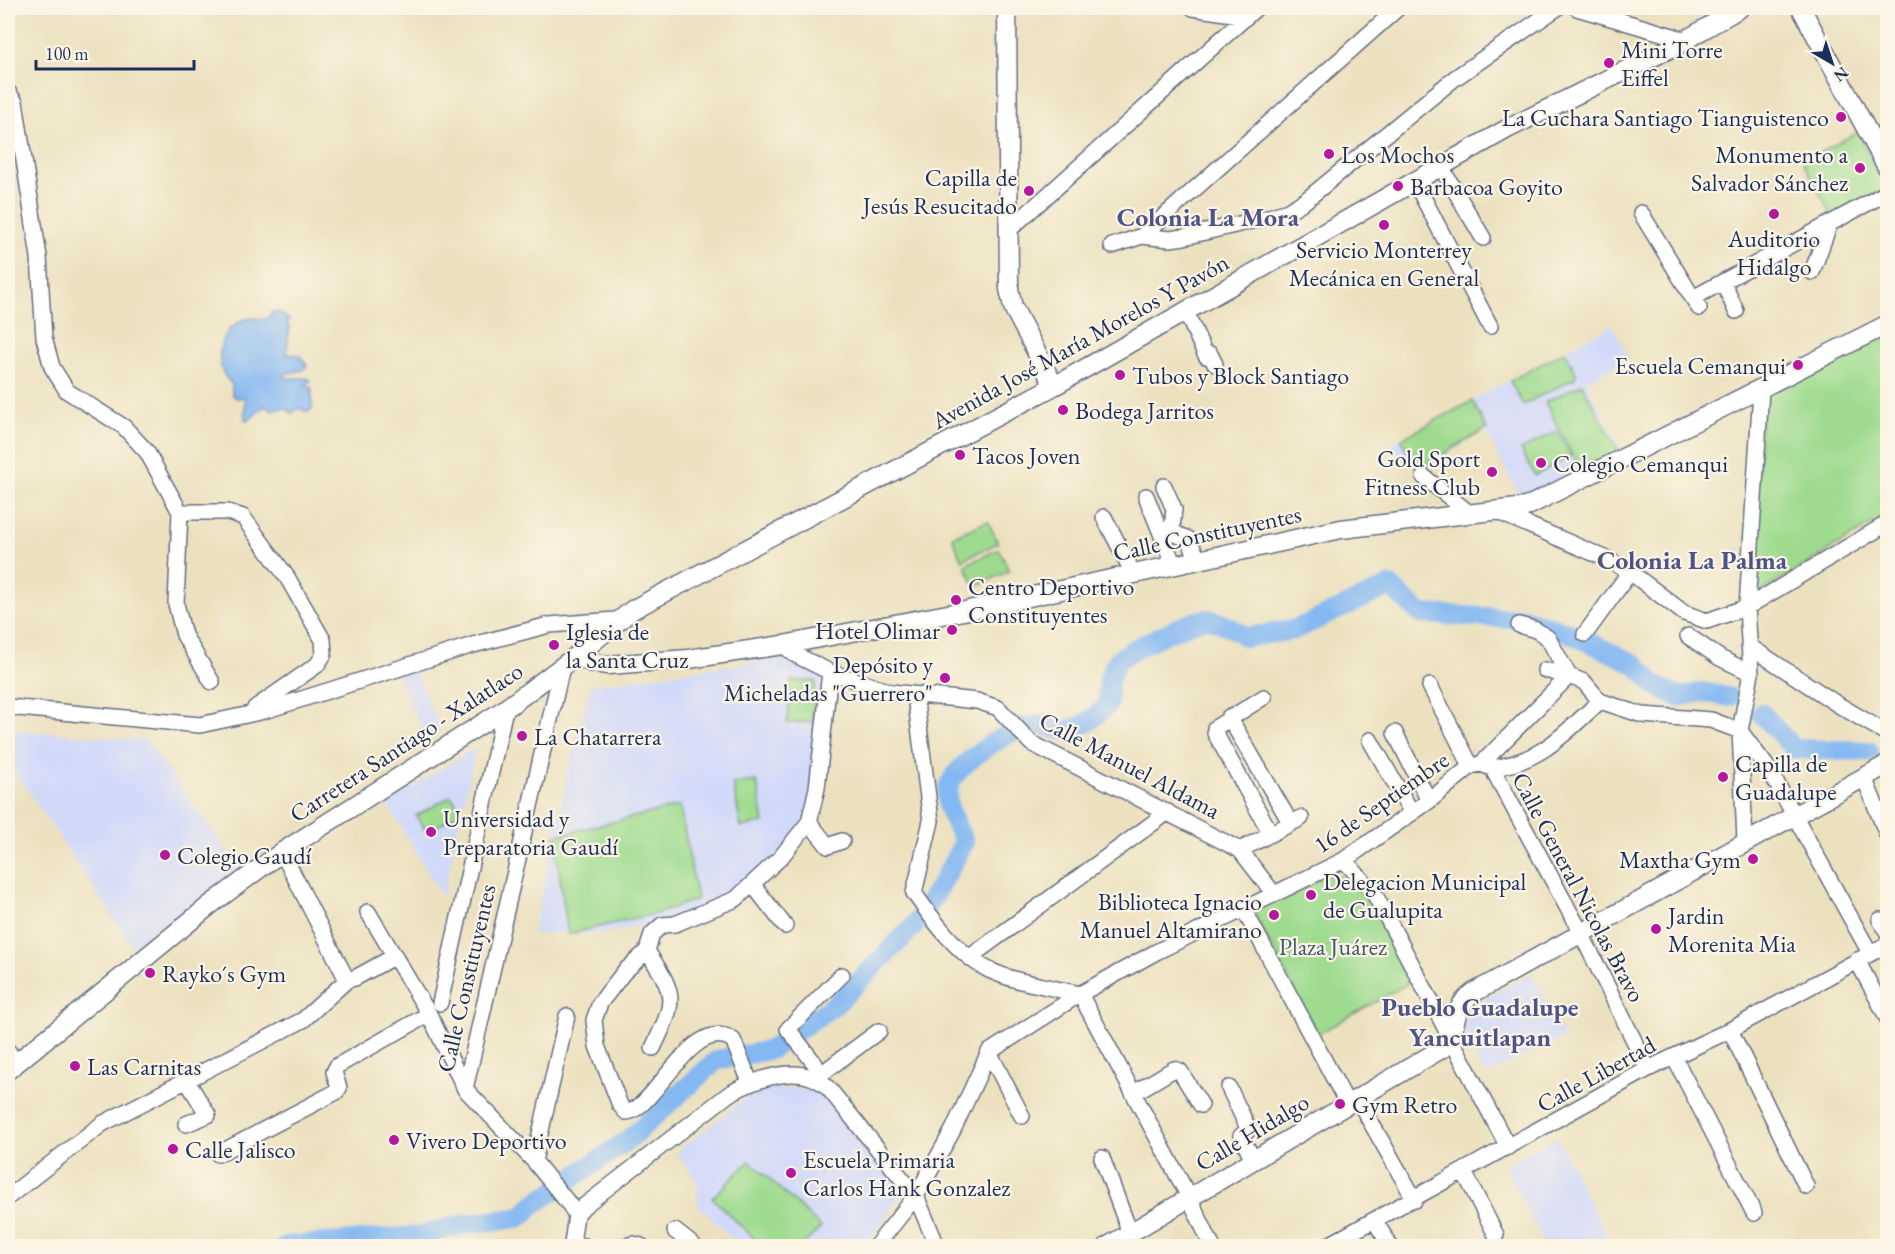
<svg xmlns="http://www.w3.org/2000/svg" width="1895" height="1254" font-family="'EB Garamond',serif">
  <style>
    .built { fill: #d1d9f9 }
    .green { fill: #9fdb8f; stroke: #5d8576; stroke-width: 1.5 }
    .water { fill: #84b8f2; stroke: #5074a8; stroke-width: 1.5 }
    .lines { fill: none; stroke-linecap: round; stroke-linejoin: round }
    .river { stroke: #84b8f2; stroke-width: 20 }
    .minor-casing { stroke: #646d80; stroke-width: 18 }
    .major-casing { stroke: #646d80; stroke-width: 21 }
    .minor { stroke: #fff; stroke-width: 15 }
    .major { stroke: #fff; stroke-width: 18 }
    .poi-dot { fill: #b5179e; stroke: #fcf5e5; stroke-width: 2 }
    .labels { text-anchor: middle; dominant-baseline: central; stroke-width: 4.5; stroke-linejoin: round; paint-order: stroke }
    .poi-label { font-size: 24px; fill: #1b2f5e; stroke: #fcf5e5; text-anchor: start }
    .street-label { font-size: 24px; fill: #1b2f5e; stroke: #fcf5e5 }
    .park-label { font-size: 24px; fill: #3c5a6a; stroke: #fcf5e5 }
    .neighbourhood-label { font-size: 26px; font-weight: bold; fill: #4d548d; stroke: #fcf5e5 }
  </style>
  <rect width="100%" height="100%" fill="#fcf5e5"/>
  <filter id="ink" filterUnits="userSpaceOnUse"><feTurbulence type="fractalNoise" baseFrequency=".0167" numOctaves="2"/><feDisplacementMap in="SourceGraphic" scale="12" xChannelSelector="R" yChannelSelector="G"/><feConvolveMatrix kernelMatrix="1 2 1 2 8 2 1 2 1" color-interpolation-filters="sRGB"/></filter>
  <filter id="wash" filterUnits="userSpaceOnUse"><feTurbulence type="fractalNoise" baseFrequency=".008" numOctaves="4" result="noise"/><feDisplacementMap in="SourceGraphic" scale="24" xChannelSelector="R" yChannelSelector="G"/><feGaussianBlur stdDeviation="1.35" result="paint"/><feColorMatrix in="noise" values="0 0 0 0 0 0 0 0 0 0 0 0 0 0 0 0 0 1.4 0 .05"/><feComposite in="paint" operator="in"/></filter>
  <g filter="url(#wash)">
    <rect width="100%" height="100%" fill="#ece1bf"/>
    <path class="built" d="M 1612,325 L 1629,358 L 1586,382 L 1622,452 L 1521,499 L 1485,430 L 1420,471 L 1387,446 Z
      M 784,658 L 826,678 L 809,822 L 730,901 L 672,920 L 606,933 L 533,934 L 570,763 L 591,685 Z
      M 412,665 L 441,731 L 426,738 L 396,673 Z
      M 8,730 L 145,740 L 245,875 L 140,957 L 8,761 Z
      M 476,747 L 443,898 L 387,803 Z
      M 1532,974 L 1565,1037 L 1485,1075 L 1465,1036 L 1466,1020 L 1477,1003 Z
      M 776,1087 L 820,1092 L 905,1189 L 864,1246 L 739,1246 L 697,1204 L 698,1184 L 677,1152 L 755,1091 Z
      M 1557,1137 L 1603,1229 L 1612,1246 L 1545,1246 L 1505,1167 Z"/>
    <path class="green" d="M 1858,132 L 1887,188 L 1833,218 L 1803,162 Z
      M 1887,322 L 1887,515 L 1761,592 L 1752,590 L 1762,393 Z
      M 1565,351 L 1576,373 L 1575,378 L 1523,405 L 1510,381 Z
      M 1582,384 L 1620,453 L 1581,471 L 1545,402 Z
      M 1472,401 L 1487,429 L 1417,469 L 1401,439 Z
      M 1557,431 L 1571,456 L 1535,476 L 1521,450 Z
      M 988,521 L 998,543 L 962,560 L 952,537 Z
      M 999,549 L 1009,571 L 975,587 L 965,565 Z
      M 791,681 L 816,681 L 812,722 L 787,723 Z
      M 757,781 L 764,823 L 741,827 L 733,784 Z
      M 451,796 L 462,812 L 427,832 L 416,816 Z
      M 680,806 L 697,899 L 662,912 L 568,934 L 554,836 Z
      M 1326,876 L 1339,876 L 1363,885 L 1414,980 L 1318,1034 L 1253,911 Z
      M 750,1161 L 821,1227 L 802,1246 L 762,1246 L 712,1198 Z"/>
    <path class="water" d="M 272,312 L 279,312 L 289,320 L 287,325 L 290,327 L 286,354 L 299,355 L 307,365 L 303,370 L 284,374 L 285,378 L 308,378 L 311,381 L 306,383 L 312,389 L 312,408 L 308,412 L 299,408 L 292,413 L 285,408 L 274,410 L 264,406 L 248,421 L 245,419 L 245,397 L 236,398 L 232,394 L 232,384 C 208,364 221,320 253,318 C 257,318 261,320 267,319 Z"/>
    <g class="lines">
      <path class="river" d="M 1761,713 L 1794,749 L 1869,751
        M 286,1246 L 418,1236 L 466,1224 L 518,1218 L 526,1213 L 530,1207 L 628,1140 L 717,1060 L 770,1050 L 837,1003 L 914,926 L 942,883 L 964,842 C 957,823 945,812 948,790 C 951,766 1015,724 1038,724 C 1046,724 1053,730 1061,730 C 1081,730 1095,718 1108,704 C 1108,691 1108,674 1116,663 C 1123,651 1196,618 1208,619 C 1223,622 1234,629 1246,637 L 1294,630 L 1390,586 L 1421,614 L 1526,619 L 1567,632 L 1635,664 L 1655,685 L 1678,697 L 1703,692 L 1729,697"/>
    </g>
  </g>
  <g filter="url(#ink)">
    <g class="lines">
      <defs>
        <path id="minor" d="M 1193,8 L 1246,16
          M 1577,8 L 1686,40
          M 8,92 L 15,102 L 39,257 L 44,338 L 52,367 L 67,391 L 124,427 L 147,452 L 180,512 L 176,604 L 184,635 L 212,682
          M 1441,167 L 1483,238
          M 1415,182 L 1490,326
          M 1641,213 L 1699,308
          M 1010,229 L 1256,8
          M 1142,236 L 1170,239 L 1184,237 L 1269,217 L 1288,211 L 1306,200 L 1455,78 L 1557,8
          M 1112,246 L 1142,236 L 1398,8
          M 1812,272 L 1829,226
          M 1723,282 L 1736,311
          M 1693,298 L 1888,192
          M 1185,310 L 1206,356 L 1210,354 L 1215,364
          M 1424,477 L 1468,512
          M 1164,486 L 1174,509 L 1172,529 L 1176,534 L 1188,539 L 1198,558
          M 1146,496 L 1173,563
          M 1496,511 L 1607,559 L 1630,572 L 1684,613 L 1707,621 L 1747,607 L 1888,523
          M 180,512 L 228,512 L 243,517 L 287,577 L 323,640 L 324,654 L 317,665 L 255,708
          M 1104,517 L 1133,573
          M 1519,625 L 1536,630 L 1548,638 L 1569,676 L 1584,682 L 1600,701
          M 1585,634 L 1630,572
          M 1688,636 L 1720,658 L 1751,673
          M 783,645 L 794,654 L 830,672 L 891,692 L 977,701 L 998,708 L 1031,743 L 1240,850 L 1274,894
          M 1749,646 L 1837,704 L 1888,734
          M 1545,670 L 1569,676
          M 1430,686 L 1471,766
          M 915,695 L 931,821 L 914,893 C 933,920 959,956 989,970 C 1017,983 1051,987 1080,994 L 1189,1197 L 1212,1246
          M 1264,697 L 1215,728 L 1215,733 L 1270,832
          M 1600,701 L 1642,715 L 1711,720 L 1740,731
          M 8,707 L 200,725 L 264,711 L 473,645 L 549,625 L 616,620
          M 1229,717 L 1290,822
          M 1740,731 L 1770,771 L 1870,953
          M 1395,733 L 1429,801
          M 1370,740 L 1412,813
          M 1481,764 L 1492,768 L 1580,931 L 1648,1069
          M 1481,764 L 1569,676
          M 1492,768 C 1541,762 1565,733 1600,701
          M 1864,777 L 1888,837
          M 809,822 L 828,846 L 842,841
          M 1745,840 L 1740,731 L 1751,673 L 1747,607 L 1761,390
          M 1240,850 L 1301,818
          M 282,852 L 347,980
          M 1344,860 L 1374,893 L 1508,1147
          M 753,885 L 785,926
          M 1243,908 L 1347,1103
          M 368,912 L 429,1014 L 465,1089 L 534,1161 L 569,1204 L 576,1215 L 572,1244 L 584,1246
          M 1880,920 L 1888,933
          M 647,951 C 677,996 676,1000 653,1048
          M 970,957 L 1168,812
          M 1857,960 L 1888,1019
          M 440,1003 L 505,709
          M 1730,1030 L 1806,1186
          M 8,1051 L 16,1064
          M 989,1052 L 1022,1116
          M 1674,1057 L 1754,1213
          M 821,1074 L 879,1031
          M 822,1081 L 815,1064 L 788,1029 L 842,975
          M 750,1082 L 733,1040 C 692,1013 653,1113 626,1112 L 620,1105 L 597,1046 L 594,1020 L 600,1003 L 624,972 L 647,951 L 652,934 L 662,925 L 675,924 L 736,899 L 781,857 L 809,822 L 817,788 L 830,672
          M 1229,1088 L 1247,1126 L 1248,1130 L 1241,1136 L 1253,1159
          M 465,1089 L 562,667
          M 1134,1093 L 1174,1069 L 1180,1071 L 1201,1105
          M 1357,1098 L 1415,1200
          M 186,1124 L 208,1115 L 187,1081
          M 218,1154 L 336,1092 L 339,1088 L 334,1072 L 337,1066 L 429,1014
          M 1102,1158 L 1130,1233
          M 534,1161 L 567,1016
          M 1464,1172 L 1496,1235
          M 8,1197 L 102,1124 L 303,1020 L 347,980 L 355,978 L 395,956
          M 576,1215 L 584,1206 L 729,1094 C 758,1078 803,1061 829,1089 L 916,1196 L 937,1246
          M 1375,1221 L 1390,1246
          M 675,1231 L 694,1246
          M 625,1246 L 633,1244 L 641,1246
          M 876,1246 L 916,1196 L 953,1130 L 989,1052 L 1080,994 L 1156,952 L 1344,860 L 1429,801 L 1471,766 L 1481,764
          M 1327,1246 L 1648,1069 L 1730,1030 L 1888,944"/>
        <path id="major" d="M 1007,8 L 1009,289 L 1013,307 L 1054,386
          M 1801,8 L 1888,169
          M 576,656 L 592,663 L 608,665 L 688,659 L 783,645 L 969,610 L 1341,529 L 1526,507 L 1888,324
          M 8,1070 L 210,905 L 282,852 L 505,709 L 576,656 L 632,610 L 1054,386 L 1507,129 L 1677,45 L 1740,8
          M 1108,1246 L 1443,1048 C 1461,1032 1447,1012 1473,993 L 1888,764"/>
      </defs>
      <use href="#minor" class="minor-casing"/>
      <use href="#major" class="major-casing"/>
      <use href="#minor" class="minor"/>
      <use href="#major" class="major"/>
    </g>
  </g>
  <g class="poi-dot">
    <circle cx="1609" cy="63" r="6"/>
    <circle cx="1841" cy="117" r="6"/>
    <circle cx="1329" cy="154" r="6"/>
    <circle cx="1860" cy="168" r="6"/>
    <circle cx="1398" cy="186" r="6"/>
    <circle cx="1029" cy="191" r="6"/>
    <circle cx="1774" cy="214" r="6"/>
    <circle cx="1384" cy="225" r="6"/>
    <circle cx="1798" cy="365" r="6"/>
    <circle cx="1120" cy="375" r="6"/>
    <circle cx="1063" cy="410" r="6"/>
    <circle cx="960" cy="455" r="6"/>
    <circle cx="1541" cy="463" r="6"/>
    <circle cx="1492" cy="472" r="6"/>
    <circle cx="956" cy="600" r="6"/>
    <circle cx="952" cy="630" r="6"/>
    <circle cx="554" cy="645" r="6"/>
    <circle cx="945" cy="678" r="6"/>
    <circle cx="522" cy="736" r="6"/>
    <circle cx="1723" cy="777" r="6"/>
    <circle cx="431" cy="832" r="6"/>
    <circle cx="165" cy="855" r="6"/>
    <circle cx="1753" cy="859" r="6"/>
    <circle cx="1311" cy="895" r="6"/>
    <circle cx="1274" cy="915" r="6"/>
    <circle cx="1656" cy="929" r="6"/>
    <circle cx="150" cy="973" r="6"/>
    <circle cx="75" cy="1066" r="6"/>
    <circle cx="1340" cy="1104" r="6"/>
    <circle cx="394" cy="1140" r="6"/>
    <circle cx="173" cy="1149" r="6"/>
    <circle cx="791" cy="1173" r="6"/>
  </g>
  <g class="labels">
    <g class="poi-label">
      <text x="1621" y="49">Mini Torre<tspan x="1621" dy="28">Eiffel</tspan></text>
      <text x="1829" y="117" text-anchor="end">La Cuchara Santiago Tianguistenco</text>
      <text x="1341" y="154">Los Mochos</text>
      <text x="1848" y="154" text-anchor="end">Monumento a<tspan x="1848" dy="28">Salvador Sánchez</tspan></text>
      <text x="1017" y="177" text-anchor="end">Capilla de<tspan x="1017" dy="28">Jesús Resucitado</tspan></text>
      <text x="1410" y="186">Barbacoa Goyito</text>
      <text x="1774" y="238" text-anchor="middle">Auditorio<tspan x="1774" dy="28">Hidalgo</tspan></text>
      <text x="1384" y="249" text-anchor="middle">Servicio Monterrey<tspan x="1384" dy="28">Mecánica en General</tspan></text>
      <text x="1786" y="365" text-anchor="end">Escuela Cemanqui</text>
      <text x="1132" y="375">Tubos y Block Santiago</text>
      <text x="1075" y="410">Bodega Jarritos</text>
      <text x="972" y="455">Tacos Joven</text>
      <text x="1480" y="458" text-anchor="end">Gold Sport<tspan x="1480" dy="28">Fitness Club</tspan></text>
      <text x="1553" y="463">Colegio Cemanqui</text>
      <text x="968" y="586">Centro Deportivo<tspan x="968" dy="28">Constituyentes</tspan></text>
      <text x="940" y="630" text-anchor="end">Hotel Olimar</text>
      <text x="566" y="631">Iglesia de<tspan x="566" dy="28">la Santa Cruz</tspan></text>
      <text x="933" y="664" text-anchor="end">Depósito y<tspan x="933" dy="28">Micheladas "Guerrero"</tspan></text>
      <text x="534" y="736">La Chatarrera</text>
      <text x="1735" y="763">Capilla de<tspan x="1735" dy="28">Guadalupe</tspan></text>
      <text x="443" y="818">Universidad y<tspan x="443" dy="28">Preparatoria Gaudí</tspan></text>
      <text x="177" y="855">Colegio Gaudí</text>
      <text x="1741" y="859" text-anchor="end">Maxtha Gym</text>
      <text x="1323" y="881">Delegacion Municipal<tspan x="1323" dy="28">de Gualupita</tspan></text>
      <text x="1262" y="901" text-anchor="end">Biblioteca Ignacio<tspan x="1262" dy="28">Manuel Altamirano</tspan></text>
      <text x="1668" y="915">Jardin<tspan x="1668" dy="28">Morenita Mia</tspan></text>
      <text x="162" y="973">Rayko´s Gym</text>
      <text x="87" y="1066">Las Carnitas</text>
      <text x="1352" y="1104">Gym Retro</text>
      <text x="406" y="1140">Vivero Deportivo</text>
      <text x="185" y="1149">Calle Jalisco</text>
      <text x="803" y="1159">Escuela Primaria<tspan x="803" dy="28">Carlos Hank Gonzalez</tspan></text>
    </g>
    <g class="street-label">
      <text transform="translate(1080 341) rotate(-29)">Avenida José María Morelos Y Pavón</text>
      <text transform="translate(1207 533) rotate(-12)">Calle Constituyentes</text>
      <text transform="translate(406 742) rotate(-33)">Carretera Santiago - Xalatlaco</text>
      <text transform="translate(1130 765) rotate(28)">Calle Manuel Aldama</text>
      <text transform="translate(1381 802) rotate(-35)">16 de Septiembre</text>
      <text transform="translate(1579 887) rotate(62)">Calle General Nicolas Bravo</text>
      <text transform="translate(466 978) rotate(-77)">Calle Constituyentes</text>
      <text transform="translate(1596 1074) rotate(-29)">Calle Libertad</text>
      <text transform="translate(1252 1132) rotate(-31)">Calle Hidalgo</text>
    </g>
    <g class="park-label">
      <text x="1333" y="946">Plaza Juárez</text>
    </g>
    <g class="neighbourhood-label">
      <text x="1208" y="217">Colonia La Mora</text>
      <text x="1692" y="560">Colonia La Palma</text>
      <text x="1480" y="1007">Pueblo Guadalupe<tspan x="1480" dy="30">Yancuitlapan</tspan></text>
    </g>
  </g>
  <rect width="1895" height="1254" fill="none" stroke="#fcf5e5" stroke-width="30"/>
  <g transform="translate(1832 63) rotate(141)" stroke="#fcf5e5" stroke-width="4.5" paint-order="stroke">
  <path d="M0-4.5L10 22L0 15L-10 22Z" fill="#1b2f5e"/>
  <text y="-9" font-size="16" font-weight="bold" text-anchor="middle" fill="#1b2f5e">N</text>
  </g>
  <path d="M36 60v9h158v-9" fill="none" stroke="#1b2f5e" stroke-width="3"/>
  <text x="45" y="60" font-size="18" fill="#1b2f5e" stroke="#fcf5e5" stroke-width="4.5" paint-order="stroke">100 m</text>
</svg>
